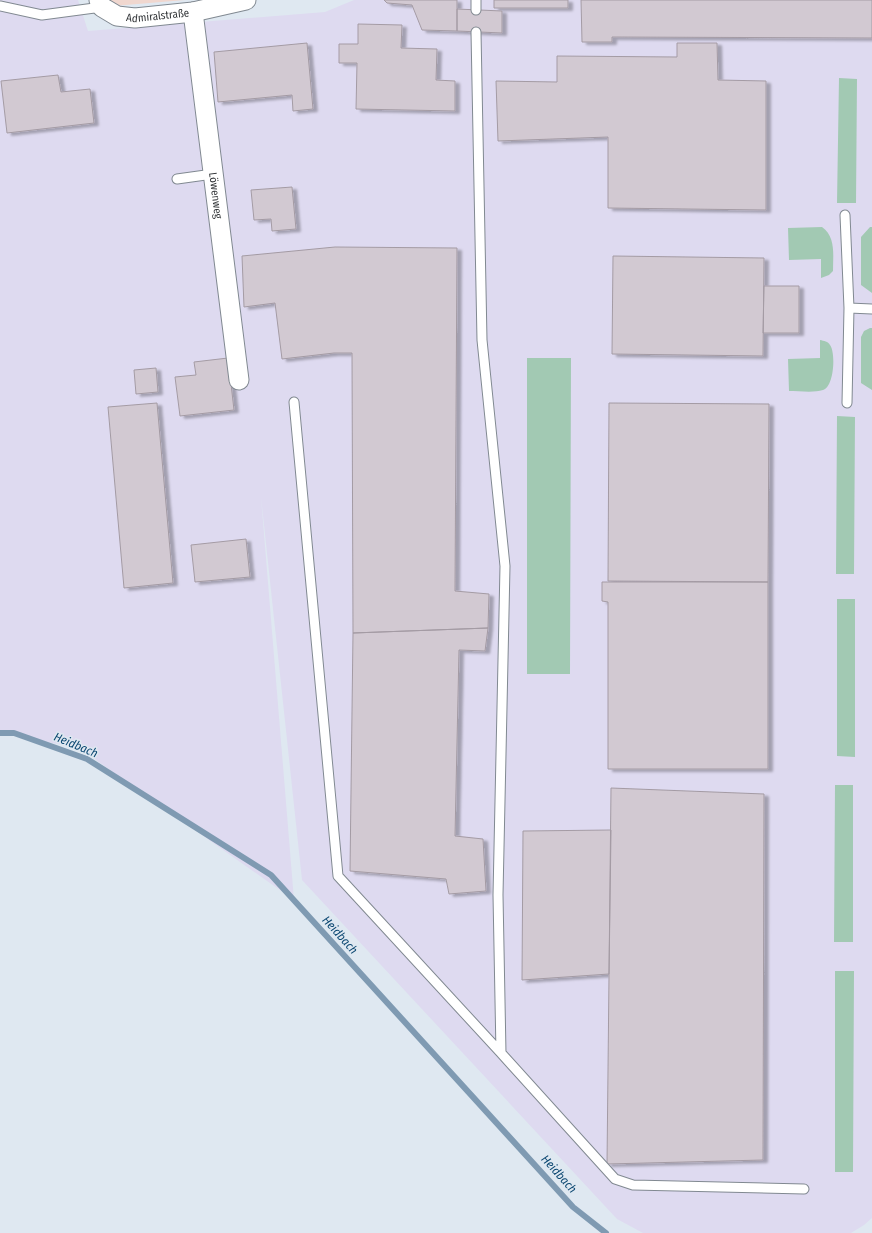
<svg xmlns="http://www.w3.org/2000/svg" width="872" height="1233" font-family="'Fira Sans Condensed',sans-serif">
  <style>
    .commercial { fill: #f0d7cf }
    .industrial { fill: #dedaf0 }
    .green { fill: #a2c9b3 }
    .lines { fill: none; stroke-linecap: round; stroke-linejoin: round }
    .stream { stroke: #7f9ab2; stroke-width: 6 }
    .building { fill: #d2c9d2; stroke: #a49ba4; filter: url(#shadow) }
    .lane-casing { stroke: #818991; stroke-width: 11 }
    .street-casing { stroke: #818991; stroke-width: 21 }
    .lane { stroke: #fff; stroke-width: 9 }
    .street { stroke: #fff; stroke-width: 19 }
    .labels { text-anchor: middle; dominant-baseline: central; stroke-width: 3; stroke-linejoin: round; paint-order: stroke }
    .street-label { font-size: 11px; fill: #323538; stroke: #dfe8f1 }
    .water-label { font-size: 12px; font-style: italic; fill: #0c4872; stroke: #dfe8f1 }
  </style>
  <defs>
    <filter id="shadow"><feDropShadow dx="4.5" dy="2.5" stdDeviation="1" flood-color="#0004"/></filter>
  </defs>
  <rect width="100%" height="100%" fill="#dfe8f1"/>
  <path class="commercial" d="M 101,0 L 185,0 L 102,7 Z"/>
  <path class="industrial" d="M 0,0 L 78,0 L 88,31 L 325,12 L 354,0 L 872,0 L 872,1218 L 864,1225 L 851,1233 L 643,1233 L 617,1219 L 302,880 L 261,497 L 294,900 L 79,748 L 0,733 Z"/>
  <path class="green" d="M 839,78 L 857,79 L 856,203 L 837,203 Z
    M 822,227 C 836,237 833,255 833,271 L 829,275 L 821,278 L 821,259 L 789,260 L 788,228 Z
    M 870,227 L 872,227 L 872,293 L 861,285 L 861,237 Z
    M 870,328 L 872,328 L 872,390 L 861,383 L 861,337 L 864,331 Z
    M 820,340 C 824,341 828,341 830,345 C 836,353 834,387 823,390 C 814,393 799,391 789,391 L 788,359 L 820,358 Z
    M 527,358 L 571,358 L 570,674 L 527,674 Z
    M 837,416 L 855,417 L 854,574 L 836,574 Z
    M 837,599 L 855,599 L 855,757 L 837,756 Z
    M 835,785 L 853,785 L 853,942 L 834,942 Z
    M 835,971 L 854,971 L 853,1172 L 835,1172 Z"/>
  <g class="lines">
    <path class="stream" d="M 0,733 L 14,733 L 87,759 L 271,875 L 573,1207 L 606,1233"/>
  </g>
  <path class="building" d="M 384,0 L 457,0 L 457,31 L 422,30 L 412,5 L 387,3 Z
    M 494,0 L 568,0 L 568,8 L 494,8 Z
    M 581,0 L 872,0 L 872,38 L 612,37 L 612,42 L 582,42 Z
    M 457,9 L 502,11 L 502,33 L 457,31 Z
    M 358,24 L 402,25 L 401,48 L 437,49 L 436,80 L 455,81 L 455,111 L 356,109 L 357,63 L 339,63 L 339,44 L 358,44 Z
    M 307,43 L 313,109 L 293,111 L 292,95 L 218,102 L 214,52 Z
    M 677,43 L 717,43 L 718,80 L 766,81 L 766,210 L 608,208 L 608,137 L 498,141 L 496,81 L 557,82 L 557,56 L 677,57 Z
    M 58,75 L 61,92 L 90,89 L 94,123 L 7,133 L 1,81 Z
    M 292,187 L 296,229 L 272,231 L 271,219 L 254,220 L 251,190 Z
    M 335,247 L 457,248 L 455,591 L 489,594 L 488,628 L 353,633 L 352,353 L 334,353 L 282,359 L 275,303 L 244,307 L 242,256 Z
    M 613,256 L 764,258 L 763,356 L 612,354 Z
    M 764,286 L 799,286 L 799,333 L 763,333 Z
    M 228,358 L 234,410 L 180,416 L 175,377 L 196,375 L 194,362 Z
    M 156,368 L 158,392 L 136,394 L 134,370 Z
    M 157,403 L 173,583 L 124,588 L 108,407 Z
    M 609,403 L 769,404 L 768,582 L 608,581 Z
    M 246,539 L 250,577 L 195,582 L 191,545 Z
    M 602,582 L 768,582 L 768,769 L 608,769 L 608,602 L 602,601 Z
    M 488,628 L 485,651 L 459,650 L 455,836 L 483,839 L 486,891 L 449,894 L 446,879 L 350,871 L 353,633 Z
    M 611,788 L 764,794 L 763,1160 L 607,1164 Z
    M 611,830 L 609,974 L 522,980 L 523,831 Z"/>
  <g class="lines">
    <defs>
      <path id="lane" d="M 476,0 L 476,10
        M 0,6 L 42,15 L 102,7
        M 177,179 L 213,174
        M 845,215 L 849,308
        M 294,402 L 338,876 L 501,1053 L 498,895 L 505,566 L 482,340 L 476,32
        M 847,403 L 849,308 L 872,309
        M 501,1053 L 615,1179 L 633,1185 L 804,1189"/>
      <g id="street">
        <path id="s1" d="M 99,0 L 102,7 L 117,16 L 135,18 L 193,12 L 246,0"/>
        <path id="s2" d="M 193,12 L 239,380"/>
      </g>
    </defs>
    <use href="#lane" class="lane-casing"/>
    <use href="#street" class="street-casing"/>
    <use href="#lane" class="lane"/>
    <use href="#street" class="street"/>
  </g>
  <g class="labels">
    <g class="street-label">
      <text stroke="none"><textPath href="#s1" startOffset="66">Admiralstraße</textPath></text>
      <text stroke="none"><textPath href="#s2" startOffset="185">Löwenweg</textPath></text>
    </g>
    <g class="water-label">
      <text transform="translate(76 745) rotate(23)">Heidbach</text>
      <text transform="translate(340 935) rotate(48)">Heidbach</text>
      <text transform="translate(559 1174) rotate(48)">Heidbach</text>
    </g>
  </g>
</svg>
